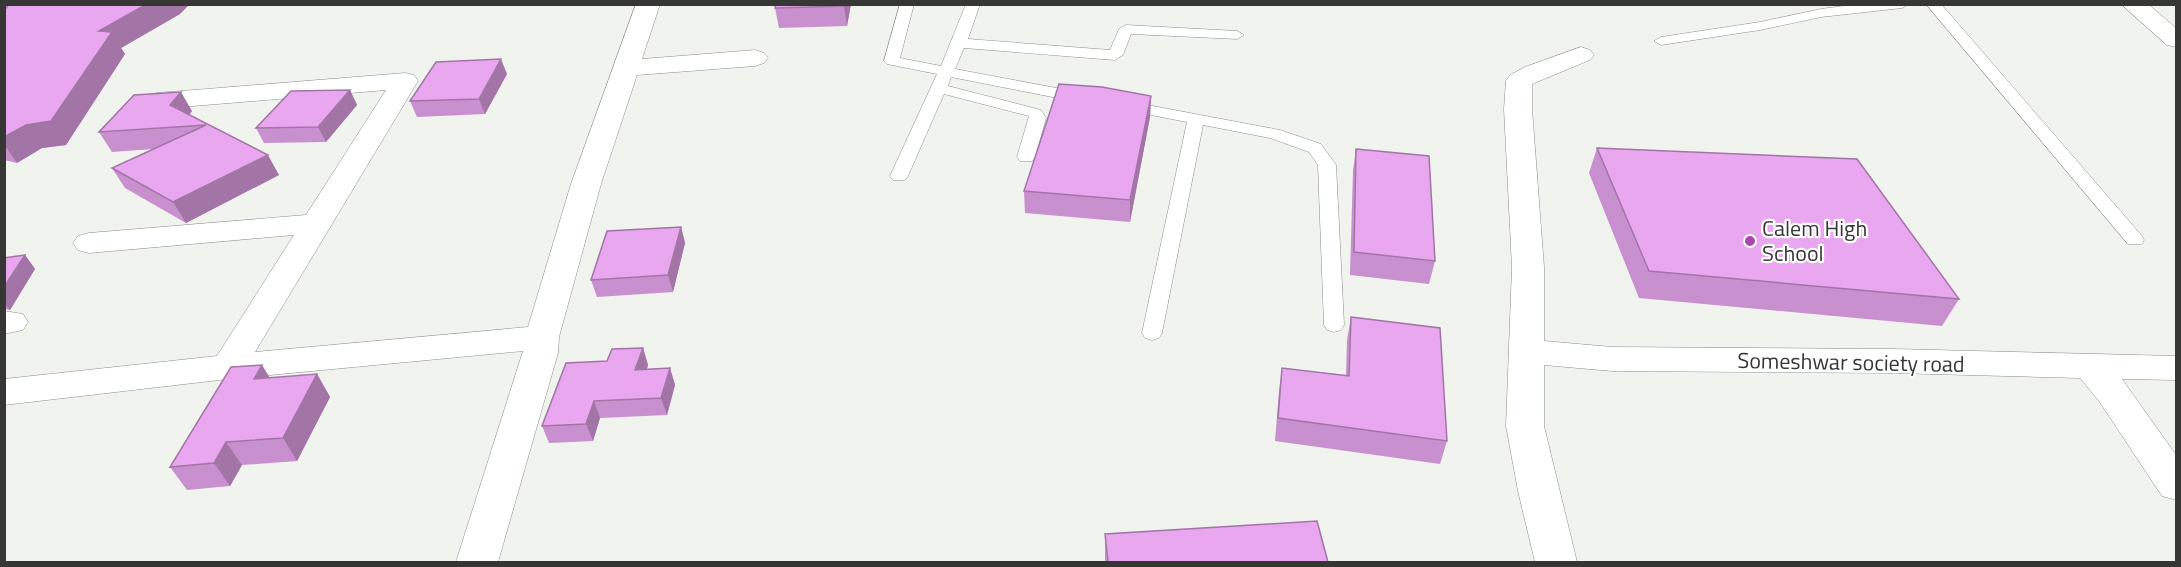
<svg xmlns="http://www.w3.org/2000/svg" width="2181" height="567" font-family="'Titillium Web',sans-serif">
  <style>
    .lines { fill: none; stroke-linecap: round; stroke-linejoin: round }
    .lane-casing { stroke: #8b8d88; stroke-width: 1 }
    .street-casing { stroke: #8b8d88; stroke-width: 1 }
    .lane { fill: #fff; fill-rule: evenodd }
    .street { fill: #fff; fill-rule: evenodd }
    .wall { fill: #c890ce }
    .shaded-wall { fill: #a375a7 }
    .building { fill: #e9a7ef; stroke: #a375a7; stroke-width: 1.5 }
    .poi-dot { fill: #a747af; stroke: #fff; stroke-width: 2 }
    .labels { text-anchor: middle; dominant-baseline: central; stroke-width: 4.5; stroke-linejoin: round; paint-order: stroke }
    .poi-label { font-size: 22px; fill: #363735; stroke: #fff; text-anchor: start }
    .street-label { font-size: 22px; fill: #363735; stroke: #fff }
  </style>
  <rect width="100%" height="100%" fill="#f0f3ee"/>
  <g class="lines">
    <defs>
      <path id="lane" d="M 900,4 L 914,4 L 900,58 L 941,66 L 966,4 L 980,4 L 968,39 L 1110,50 L 1119,29 L 1126,25 L 1237,31 L 1244,35 L 1237,39 L 1131,34 L 1123,55 L 1115,60 L 964,48 L 955,69 L 1083,93 L 1091,98 L 1083,103 L 951,77 L 948,86 L 1041,110 L 1046,118 L 1035,157 L 1032,161 L 1020,161 L 1017,157 L 1029,116 L 944,94 L 908,176 L 905,180 L 893,180 L 890,176 L 937,74 L 887,64 L 884,61 Z
        M 1859,4 L 1909,4 L 1902,8 L 1821,17 L 1760,30 L 1661,45 L 1654,41 L 1661,37 L 1760,22 L 1821,9 Z
        M 1926,4 L 1941,4 L 2142,236 L 2144,240 L 2142,244 L 2128,244 Z
        M 1126,101 L 1280,130 L 1321,144 L 1336,165 L 1344,325 L 1341,330 L 1334,332 L 1327,330 L 1324,325 L 1318,165 L 1309,152 L 1270,138 L 1203,125 L 1162,333 L 1159,338 L 1152,340 L 1145,338 L 1142,333 L 1187,122 L 1120,109 L 1118,106 Z"/>
      <path id="street" d="M 636,4 L 660,4 L 642,59 L 755,50 L 764,53 L 768,58 L 764,63 L 755,66 L 637,75 L 601,184 L 559,337 L 558,353 L 498,562 L 456,562 L 523,351 L 228,379 L 4,405 L 4,379 L 217,356 L 294,235 L 89,253 L 78,250 L 73,243 L 78,236 L 89,233 L 306,215 L 386,90 L 157,109 L 147,107 L 143,101 L 147,95 L 157,93 L 405,73 L 414,75 L 418,81 L 255,352 L 528,327 L 571,184 Z
        M 2121,4 L 2148,4 L 2176,28 L 2176,47 L 2167,45 Z
        M 1581,47 L 1590,50 L 1594,55 L 1590,60 L 1532,84 L 1532,109 L 1544,267 L 1544,341 L 1612,347 L 1894,349 L 2176,356 L 2176,380 L 2122,379 L 2176,455 L 2176,500 L 2162,496 L 2099,401 L 2080,378 L 1894,373 L 1612,371 L 1544,365 L 1544,426 L 1577,562 L 1535,562 L 1518,491 L 1506,426 L 1512,267 L 1504,109 L 1506,81 L 1510,75 L 1525,67 Z
        M 4,311 L 23,314 L 28,322 L 23,330 L 4,334 Z"/>
    </defs>
    <use href="#lane" class="lane-casing"/>
    <use href="#street" class="street-casing"/>
    <use href="#lane" class="lane"/>
    <use href="#street" class="street"/>
  </g>
  <path class="wall" d="M 776,4 L 851,4 L 847,26 L 779,28 L 775,8 Z
    M 4,11 L 180,14 L 121,48 L 125,54 L 66,145 L 42,148 L 17,163 L 4,160 Z
    M 507,74 L 485,114 L 417,117 L 410,101 Z
    M 350,90 L 357,105 L 326,142 L 264,143 L 256,128 Z
    M 1151,96 L 1150,117 L 1130,222 L 1025,213 L 1024,191 Z
    M 192,111 L 189,115 L 279,175 L 186,223 L 125,188 L 112,168 L 153,149 L 112,152 L 99,132 Z
    M 1597,148 L 1959,299 L 1942,326 L 1639,298 L 1589,173 Z
    M 1356,149 L 1435,261 L 1429,284 L 1350,275 L 1353,170 Z
    M 681,227 L 685,243 L 673,292 L 597,297 L 591,280 Z
    M 25,255 L 35,269 L 10,310 L 4,309 L 4,258 Z
    M 1351,317 L 1447,441 L 1440,464 L 1275,441 L 1279,391 L 1282,368 L 1346,375 L 1347,340 Z
    M 643,348 L 648,365 L 647,369 L 670,368 L 675,385 L 667,415 L 600,418 L 593,441 L 549,443 L 542,426 L 607,361 Z
    M 262,365 L 269,378 L 317,374 L 330,397 L 297,461 L 242,465 L 230,486 L 187,490 L 170,467 Z
    M 1105,534 L 1328,562 L 1105,562 Z"/>
  <path class="shaded-wall" d="M 147,4 L 190,4 L 180,14 L 121,48 L 125,54 L 66,145 L 42,148 L 17,163 L 4,144 L 4,137 L 26,125 L 99,31 Z
    M 844,4 L 851,4 L 847,26 L 844,6 Z
    M 501,59 L 507,74 L 485,114 L 479,99 Z
    M 350,90 L 357,105 L 326,142 L 318,127 Z
    M 181,92 L 192,111 L 181,125 L 170,105 Z
    M 1151,96 L 1150,117 L 1130,222 L 1130,200 Z
    M 268,155 L 279,175 L 186,223 L 173,202 Z
    M 681,227 L 685,243 L 673,292 L 668,275 Z
    M 25,255 L 35,269 L 10,310 L 4,303 L 4,287 Z
    M 643,348 L 648,365 L 641,387 L 635,370 Z
    M 262,365 L 276,388 L 254,379 Z
    M 670,368 L 675,385 L 667,415 L 661,398 Z
    M 317,374 L 330,397 L 297,461 L 283,438 Z
    M 594,401 L 600,418 L 593,441 L 586,424 Z
    M 226,442 L 242,465 L 230,486 L 214,463 Z"/>
  <path class="building" d="M 9,4 L 147,4 L 99,31 L 112,32 L 51,121 L 26,125 L 4,137 L 4,11 Z
    M 776,4 L 844,4 L 844,6 L 775,8 Z
    M 501,59 L 479,99 L 410,101 L 436,62 Z
    M 1059,84 L 1102,87 L 1151,96 L 1130,200 L 1024,191 Z
    M 350,90 L 318,127 L 256,128 L 291,91 Z
    M 181,92 L 170,105 L 268,155 L 173,202 L 112,168 L 206,125 L 99,132 L 134,95 Z
    M 1597,148 L 1857,159 L 1959,299 L 1649,271 Z
    M 1356,149 L 1429,156 L 1435,261 L 1354,252 Z
    M 681,227 L 668,275 L 591,280 L 607,231 Z
    M 25,255 L 4,287 L 4,258 Z
    M 1351,317 L 1440,328 L 1447,441 L 1278,418 L 1282,368 L 1349,376 Z
    M 643,348 L 635,370 L 670,368 L 661,398 L 594,401 L 586,424 L 542,426 L 566,363 L 607,361 L 612,349 Z
    M 262,365 L 254,379 L 317,374 L 283,438 L 226,442 L 214,463 L 170,467 L 231,367 Z
    M 1317,521 L 1328,562 L 1108,562 L 1105,534 Z"/>
  <circle class="poi-dot" cx="1750" cy="241" r="6"/>
  <g class="labels">
    <g class="poi-label">
      <text x="1762" y="228">Calem High<tspan x="1762" dy="25">School</tspan></text>
    </g>
    <g class="street-label">
      <text transform="translate(1851 362) rotate(1)">Someshwar society road</text>
    </g>
  </g>
  <rect width="2181" height="567" fill="none" stroke="#363735" stroke-width="12"/>
</svg>
